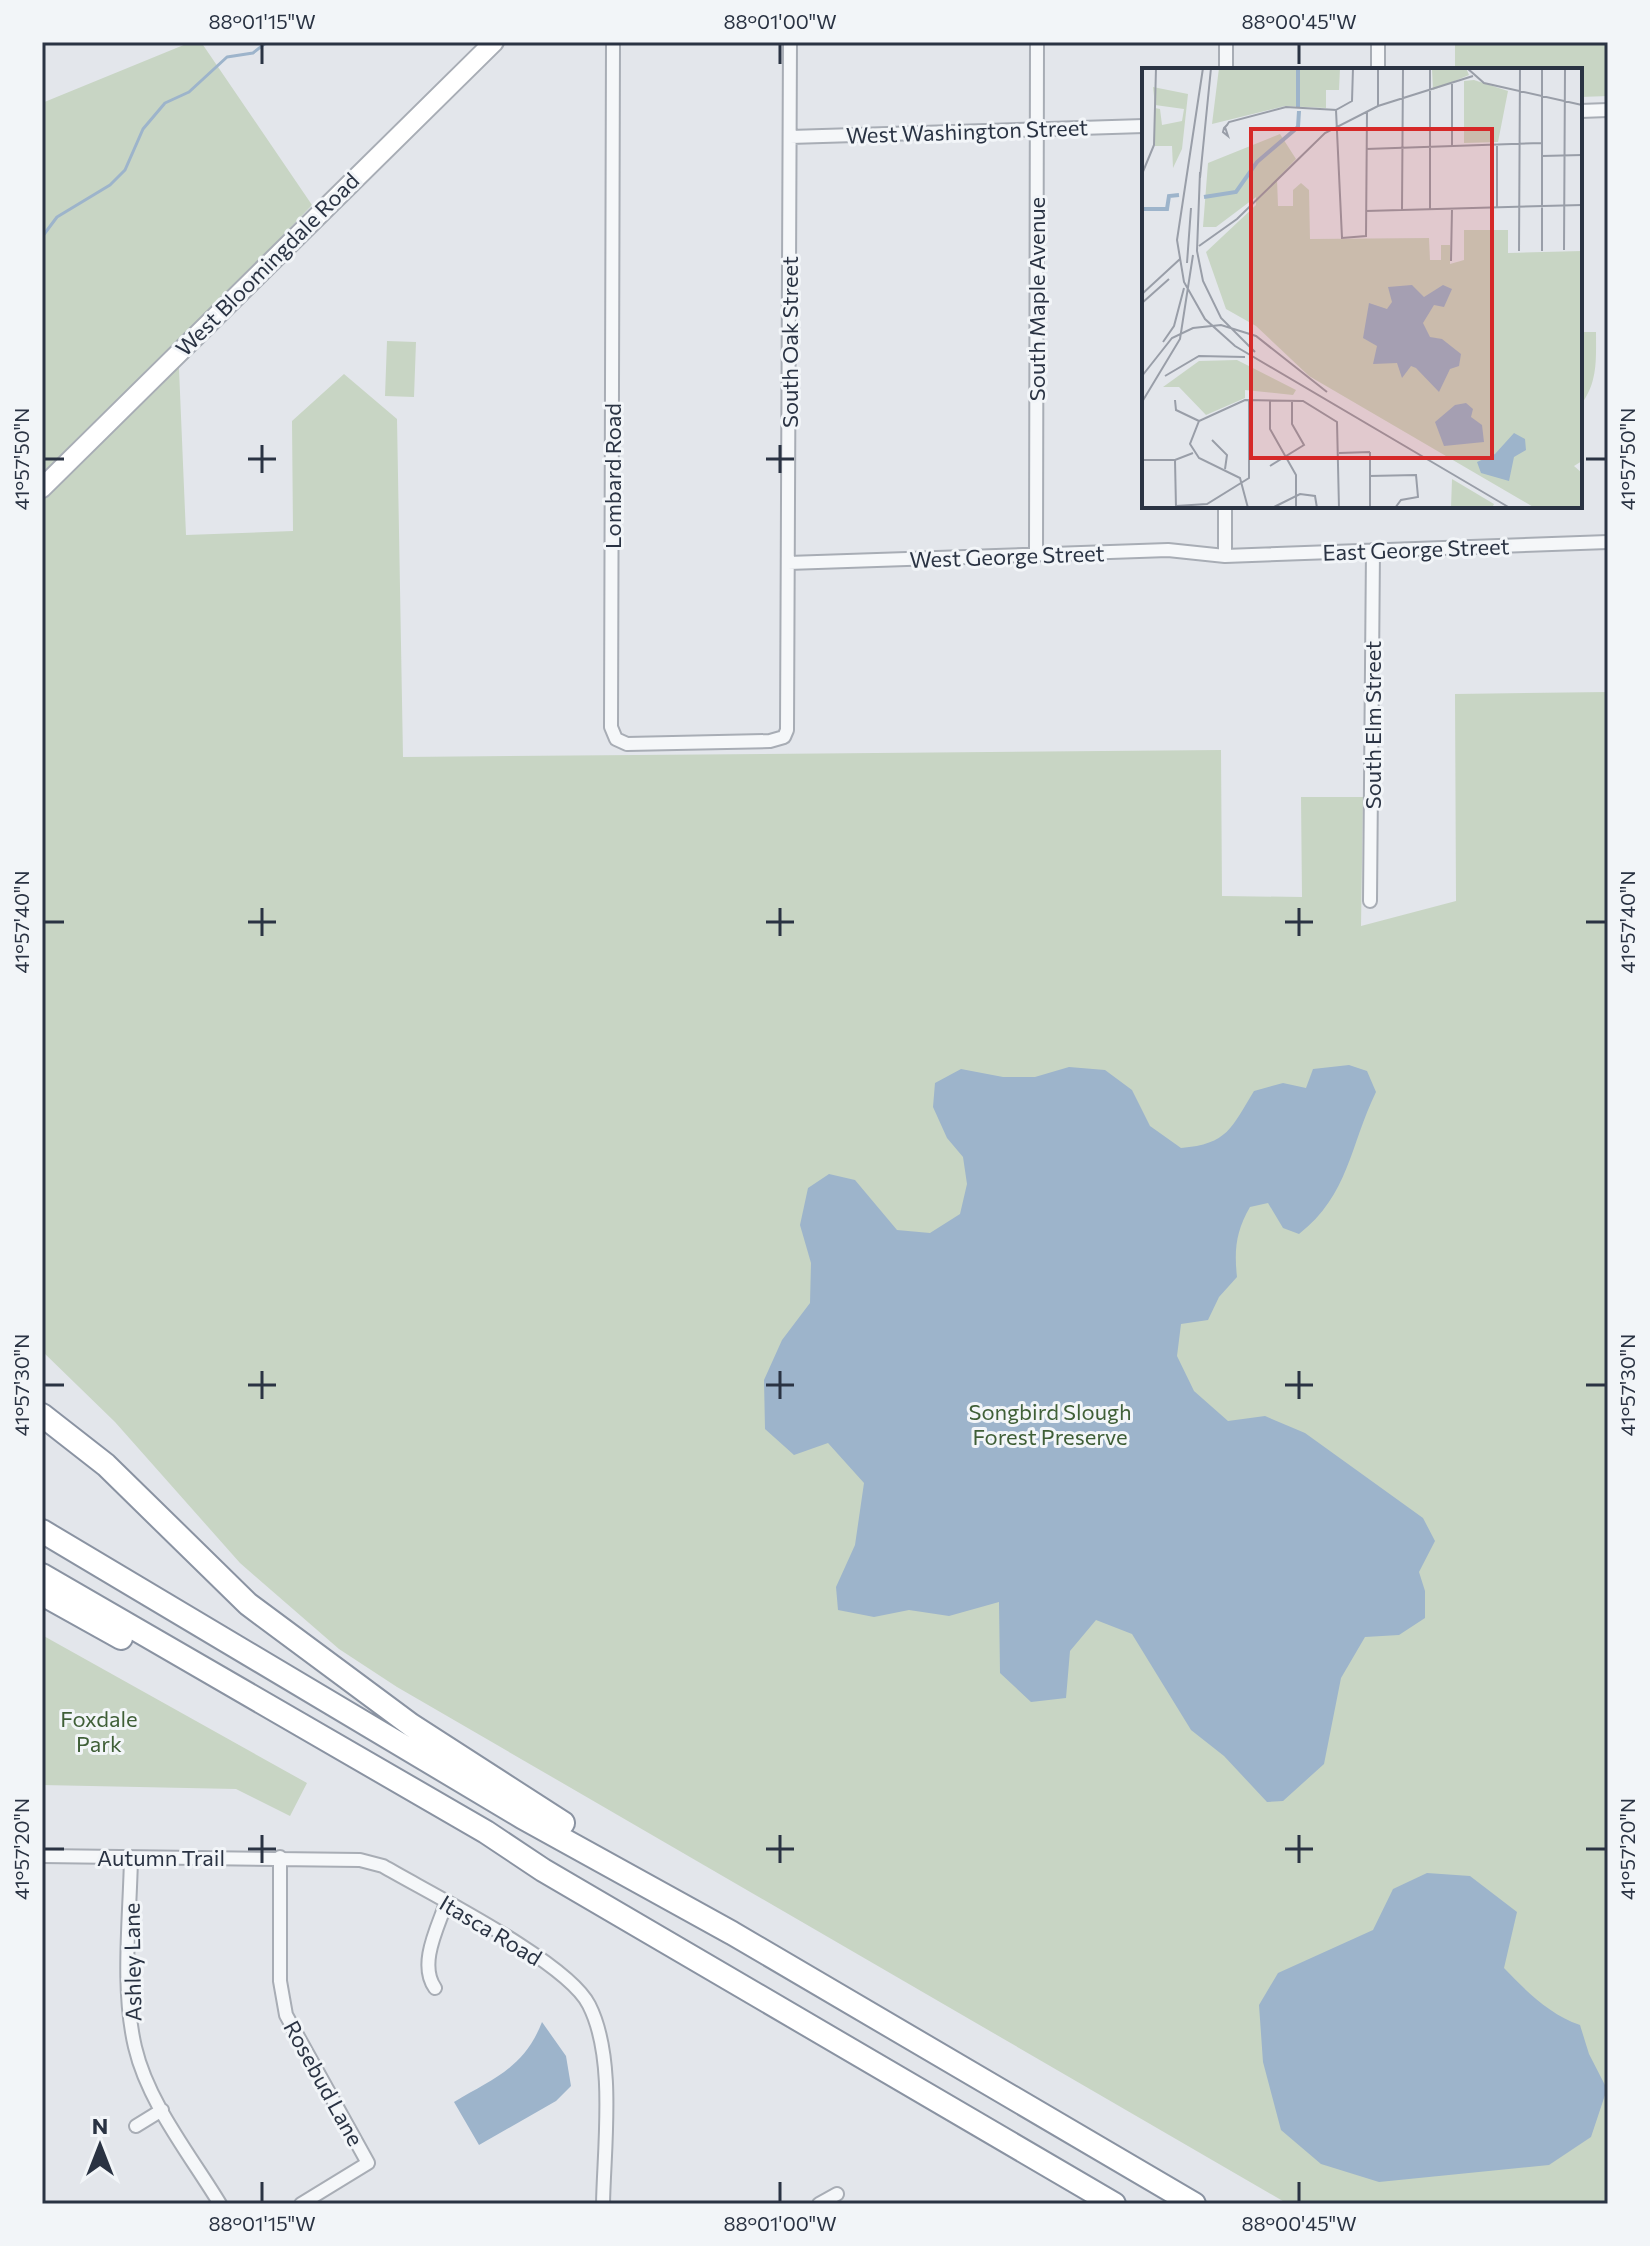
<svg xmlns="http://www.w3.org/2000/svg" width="1650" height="2246" font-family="Commissioner,sans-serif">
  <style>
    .green { fill: #c8d5c4 }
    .water { fill: #9db4cb }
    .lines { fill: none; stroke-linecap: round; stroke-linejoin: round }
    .stream { stroke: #9db4cb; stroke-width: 3 }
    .street-casing { stroke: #a8adb5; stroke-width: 16 }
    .secondary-casing { stroke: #a8adb5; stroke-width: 22 }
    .highway-casing { stroke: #8a93a2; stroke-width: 26 }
    .street { stroke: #f5f7f9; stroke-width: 12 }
    .secondary { stroke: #fff; stroke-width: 18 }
    .highway { stroke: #fff; stroke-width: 22 }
    .ticks { fill: none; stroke: #2a3343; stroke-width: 3 }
    .labels { text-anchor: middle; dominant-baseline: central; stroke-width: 6; stroke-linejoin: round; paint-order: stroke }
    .street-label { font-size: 22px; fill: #2a3343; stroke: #f2f5f8 }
    .park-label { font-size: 22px; fill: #3f5f37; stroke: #f2f5f8 }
    .inset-river { fill: none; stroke: #9db4cb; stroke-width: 4 }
    .inset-road { fill: none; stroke: #999ea8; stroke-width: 2 }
    .view { fill: #d62828; fill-opacity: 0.15; stroke: #d62828; stroke-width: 4 }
    .inset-edge { fill: none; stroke: #2a3343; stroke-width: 4 }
    .neatline { fill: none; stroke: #2a3343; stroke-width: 3 }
    .ticks-label { font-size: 20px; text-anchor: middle; fill: #2a3343 }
  </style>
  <rect width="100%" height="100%" fill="#e3e6eb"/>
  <path class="green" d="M 191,42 L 201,42 L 312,205 L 178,345 L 186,535 L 293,531 L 292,421 L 344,374 L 397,419 L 403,757 L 1221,750 L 1222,896 L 1302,897 L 1301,797 L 1363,797 L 1361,926 L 1456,901 L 1455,694 L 1608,692 L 1608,2204 L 1288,2204 L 397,1687 L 339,1649 L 240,1563 L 115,1422 L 42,1351 L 42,103 Z
    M 1455,42 L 1608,42 L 1608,96 L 1580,97 L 1580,70 L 1455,70 Z
    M 1580,332 L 1596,332 C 1596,360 1598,383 1580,406 Z
    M 387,341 L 416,342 L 414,397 L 385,396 Z
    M 42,1635 L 307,1783 L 290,1816 L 236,1789 L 42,1785 Z"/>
  <path class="water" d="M 1349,1065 L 1367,1071 L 1376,1092 C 1350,1145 1349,1195 1299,1234 L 1283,1228 L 1268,1203 L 1250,1207 C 1236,1231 1234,1250 1237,1277 L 1219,1297 L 1208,1320 L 1181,1324 L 1177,1356 L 1194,1391 L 1228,1421 L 1265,1416 L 1305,1433 L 1423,1518 L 1435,1541 L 1419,1572 L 1425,1591 L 1425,1618 L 1399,1635 L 1365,1637 L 1341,1678 L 1324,1764 L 1283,1801 L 1267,1802 L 1224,1756 L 1191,1730 L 1132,1634 L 1096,1620 L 1070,1651 L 1066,1698 L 1031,1702 L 1000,1673 L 999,1602 L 949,1616 L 909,1610 L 874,1617 L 838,1610 L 836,1587 L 855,1545 L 864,1483 L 828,1443 L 794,1455 L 765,1429 L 764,1380 L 782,1340 L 810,1303 L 811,1263 L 800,1225 L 808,1188 L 829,1174 L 855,1180 L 897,1230 L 930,1233 L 960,1214 L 967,1184 L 963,1157 L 947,1138 L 933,1107 L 935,1083 L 961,1069 L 1003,1077 L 1035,1077 L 1069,1067 L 1105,1070 L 1132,1090 L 1150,1126 L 1181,1148 C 1228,1144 1231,1128 1254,1091 L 1283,1083 L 1306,1088 L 1313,1069 Z
    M 1427,1873 L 1470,1876 L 1517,1912 L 1504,1968 C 1527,1992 1549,2014 1580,2025 L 1589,2054 L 1607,2089 L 1591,2137 L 1549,2165 L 1379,2182 L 1321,2164 L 1281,2130 L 1263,2062 L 1259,2005 L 1278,1973 L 1373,1930 L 1393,1889 Z
    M 542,2022 L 566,2056 L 571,2086 L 556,2101 L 479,2145 L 454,2102 C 494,2078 524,2068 542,2022 Z"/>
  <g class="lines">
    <path class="stream" d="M 42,237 L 57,217 L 110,185 L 125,170 L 143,129 L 165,103 L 189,92 L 227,57 L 253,53 L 267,42"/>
    <defs>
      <path id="street" d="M 613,42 L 611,727 L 616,739 L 627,744 L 770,741 L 784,737 L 787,730 L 790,42
        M 1226,42 L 1226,70
        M 1378,42 L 1378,70
        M 1580,111 L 1608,110
        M 790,137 L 1144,126
        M 1036,555 L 1037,42
        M 1225,556 L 1225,506
        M 788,563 L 1168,550 L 1225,556 L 1608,542
        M 1370,901 L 1373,550
        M 42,1856 L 360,1860 L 383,1866 C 429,1893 568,1962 589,2005 C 616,2058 604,2146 603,2204
        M 131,1857 C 130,1918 121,1987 135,2047 C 148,2103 191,2156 220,2204
        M 280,1857 L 280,1981 L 286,2015 L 368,2163 L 301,2204
        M 435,1988 C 418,1964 438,1927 446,1903
        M 136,2126 L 162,2110
        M 819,2204 L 837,2194"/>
      <path id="secondary" d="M 42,488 L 494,42"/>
      <path id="highway" d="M 42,1415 L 106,1465 L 248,1604 L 411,1725 L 563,1823
        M 42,1531 L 522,1817 L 732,1933 L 1194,2204
        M 42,1575 L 486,1832 L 543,1870 L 1114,2204
        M 42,1594 L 121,1638"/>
    </defs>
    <use href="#street" class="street-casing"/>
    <use href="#secondary" class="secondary-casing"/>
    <use href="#highway" class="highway-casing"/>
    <use href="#street" class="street"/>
    <use href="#secondary" class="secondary"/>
    <use href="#highway" class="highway"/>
  </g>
  <path class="ticks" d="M 262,44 L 262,64M 780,44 L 780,64M 1299,44 L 1299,64M 262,445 L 262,473M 780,445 L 780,473M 44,459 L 64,459M 248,459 L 276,459M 766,459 L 794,459M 1586,459 L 1606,459M 262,908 L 262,936M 780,908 L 780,936M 1299,908 L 1299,936M 44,922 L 64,922M 248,922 L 276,922M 766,922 L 794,922M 1285,922 L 1313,922M 1586,922 L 1606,922M 262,1371 L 262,1399M 780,1371 L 780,1399M 1299,1371 L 1299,1399M 44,1385 L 64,1385M 248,1385 L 276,1385M 766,1385 L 794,1385M 1285,1385 L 1313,1385M 1586,1385 L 1606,1385M 262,1835 L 262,1863M 780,1835 L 780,1863M 1299,1835 L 1299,1863M 44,1849 L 64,1849M 248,1849 L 276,1849M 766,1849 L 794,1849M 1285,1849 L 1313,1849M 1586,1849 L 1606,1849M 262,2182 L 262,2202M 780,2182 L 780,2202M 1299,2182 L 1299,2202"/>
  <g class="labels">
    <g class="street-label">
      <text transform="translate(967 131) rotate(-2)">West Washington Street</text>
      <text transform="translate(267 264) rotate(-45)">West Bloomingdale Road</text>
      <text transform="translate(1036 299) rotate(-90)">South Maple Avenue</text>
      <text transform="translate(789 342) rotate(-90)">South Oak Street</text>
      <text transform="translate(612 476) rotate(-90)">Lombard Road</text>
      <text transform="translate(1416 549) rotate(-2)">East George Street</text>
      <text transform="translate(1007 556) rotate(-2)">West George Street</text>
      <text transform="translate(1372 725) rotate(-90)">South Elm Street</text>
      <text x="161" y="1857">Autumn Trail</text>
      <text transform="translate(491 1930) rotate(31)">Itasca Road</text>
      <text transform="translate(132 1962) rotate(-91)">Ashley Lane</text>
      <text transform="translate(324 2083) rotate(61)">Rosebud Lane</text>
    </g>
    <g class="park-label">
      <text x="1050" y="1411">Songbird Slough<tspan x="1050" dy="25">Forest Preserve</tspan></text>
      <text x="99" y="1718">Foxdale<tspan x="99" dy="25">Park</tspan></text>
    </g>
  </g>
  <g transform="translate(1142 68)">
    <rect width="440" height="440" fill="#e3e6eb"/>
    <path d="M 77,0 L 198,0 L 197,22 L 184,22 L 184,40 L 143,38 L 70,56 ZM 324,0 L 327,7 L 291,22 L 290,1 ZM 332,12 L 366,23 L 356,74 L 322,75 L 322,13 ZM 11,19 L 46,26 L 40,81 L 31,100 L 30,78 L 13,78 L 13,40 L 18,41 L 20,57 L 40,53 L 42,41 L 13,37 ZM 138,66 L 154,91 L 135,111 L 136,138 L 151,138 L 151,122 L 159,115 L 167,122 L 168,171 L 287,170 L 288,192 L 299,192 L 299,177 L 308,177 L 308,196 L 322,192 L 322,162 L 366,162 L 366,185 L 440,183 L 440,393 L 432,398 L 440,405 L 440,440 L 393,440 L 167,308 L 114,258 L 84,241 L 64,184 L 114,137 L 114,129 L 74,159 L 61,159 L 66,95 ZM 95,292 L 154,322 L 151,327 L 103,322 L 103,330 L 64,347 L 37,319 L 21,319 L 57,293 ZM 310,411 L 352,436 L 350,440 L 309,440 Z" fill="#c8d5c4"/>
    <path d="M 270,217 L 282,229 L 301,217 L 310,221 L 302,239 L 292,237 L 281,255 L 288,269 L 300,271 L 319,286 L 317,298 L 308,301 L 297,324 L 274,300 L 269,298 L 260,310 L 255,295 L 231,296 L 235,278 L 221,270 L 227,235 L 245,241 L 250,234 L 246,219 ZM 324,335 L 331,341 L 329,349 L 340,357 L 342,374 L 302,378 L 293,354 L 313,337 ZM 372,365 L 383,371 L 384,382 L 372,389 L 367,413 L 339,405 L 335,394 L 353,386 Z" fill="#9db4cb"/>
    <path class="inset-river" d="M 156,0 L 156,39M 62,129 L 94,124 L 115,94 L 156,59 L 157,43M 0,141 L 25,141 L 27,128 L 37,127"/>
    <path class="inset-road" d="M 61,0 L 35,172 L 42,214 L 63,251 L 93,278 L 368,440M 211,0 L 210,33 L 194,42 L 200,170 L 224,168 L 225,44M 236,0 L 236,38M 325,0 L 342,15 L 440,37M 310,16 L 310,78M 83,59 L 86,68 L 81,64 L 82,60 L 85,57 L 87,54 L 144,39 L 195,42M 224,81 L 400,75M 400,88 L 440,87M 58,104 L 55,183 L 61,213 L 79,250 L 113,284M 0,106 L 12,77 L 14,0M 58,110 L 69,0M 355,140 L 355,76M 260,142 L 261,0M 288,142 L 288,0M 224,143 L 440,137M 57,178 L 95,151 L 183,65 L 236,38 L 331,8M 422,182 L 423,0M 377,183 L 378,0M 400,183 L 400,0M 309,193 L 310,141M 45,195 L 49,140M 0,226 L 38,191M 0,235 L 27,211M 21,274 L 32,258 L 42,220M 0,308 L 30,270 L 51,260 L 79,257 L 114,268 L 185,324M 23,308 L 57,288 L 103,289M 33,332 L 34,342 L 57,353M 128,333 L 128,361 L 154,407 L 154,440M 0,334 L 38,271 L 51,187M 70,372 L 85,387 L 83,401M 228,384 L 228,440M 197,385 L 228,384M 0,392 L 33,392 L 51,385M 33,392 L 34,440M 128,398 L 162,377 L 150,356 L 150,333M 227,408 L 274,407 L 276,429 L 259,432 L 253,440M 34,438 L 65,436 L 107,410 L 107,332M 106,440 L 98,410 L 57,390 L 48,376 L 57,353 L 103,332 L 161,333 L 195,354 L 197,440M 130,440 L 158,426 L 173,428 L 175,440"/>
    <path class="view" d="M 109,61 L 350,61 L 350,390 L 109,390 Z"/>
    <rect width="440" height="440" class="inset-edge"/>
  </g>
  <rect width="1650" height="2246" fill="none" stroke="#f2f5f8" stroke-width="88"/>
  <g transform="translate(100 2146)" stroke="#f2f5f8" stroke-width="6" paint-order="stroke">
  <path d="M0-6L14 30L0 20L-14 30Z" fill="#2a3343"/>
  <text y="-12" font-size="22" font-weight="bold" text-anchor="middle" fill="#2a3343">N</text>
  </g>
  <rect x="44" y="44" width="1562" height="2158" class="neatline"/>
  <g class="ticks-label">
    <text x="262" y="29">88°01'15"W</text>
    <text x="780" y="29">88°01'00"W</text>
    <text x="1299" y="29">88°00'45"W</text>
    <text transform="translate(22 459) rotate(-90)" y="7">41°57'50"N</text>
    <text transform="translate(1628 459) rotate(-90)" y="7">41°57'50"N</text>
    <text transform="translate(22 922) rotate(-90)" y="7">41°57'40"N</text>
    <text transform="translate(1628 922) rotate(-90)" y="7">41°57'40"N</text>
    <text transform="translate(22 1385) rotate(-90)" y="7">41°57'30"N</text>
    <text transform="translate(1628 1385) rotate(-90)" y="7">41°57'30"N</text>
    <text transform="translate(22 1849) rotate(-90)" y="7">41°57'20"N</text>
    <text transform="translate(1628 1849) rotate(-90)" y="7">41°57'20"N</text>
    <text x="262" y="2231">88°01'15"W</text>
    <text x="780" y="2231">88°01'00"W</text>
    <text x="1299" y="2231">88°00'45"W</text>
  </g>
</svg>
